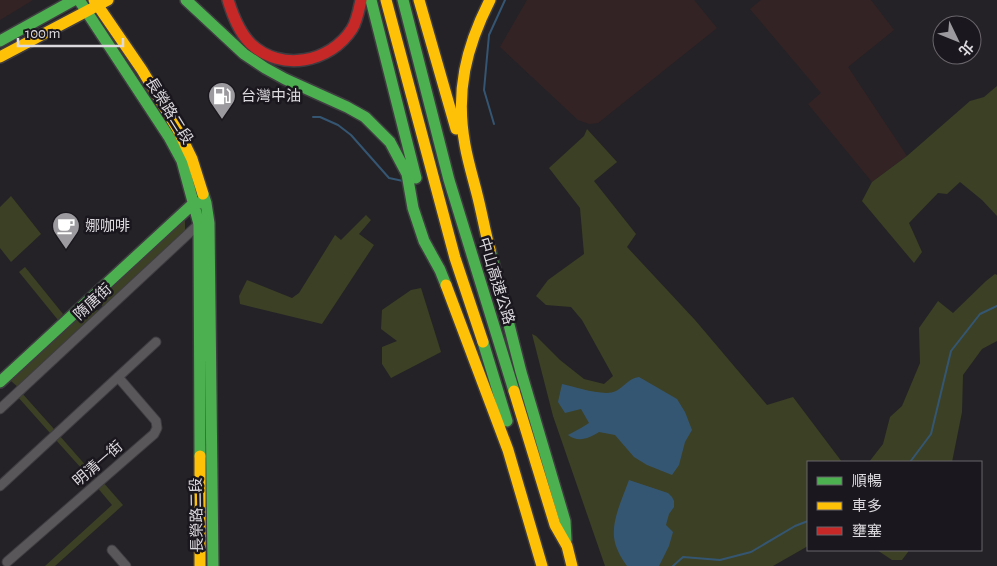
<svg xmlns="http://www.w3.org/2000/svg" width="997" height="566" font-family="'Alegreya Sans','Noto Sans TC',sans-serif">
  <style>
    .industrial { fill: #342325 }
    .green { fill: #3c4025 }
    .water { fill: #355672 }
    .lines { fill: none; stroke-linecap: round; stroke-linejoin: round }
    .stream { stroke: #355672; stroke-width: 2 }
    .street-casing { stroke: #3f3c41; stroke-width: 11 }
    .fast-casing { stroke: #3f3c41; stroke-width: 14 }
    .slow-casing { stroke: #3f3c41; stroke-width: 14 }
    .jam-casing { stroke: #3f3c41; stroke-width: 14 }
    .street { stroke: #59575a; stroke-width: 9 }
    .fast { stroke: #4caf50; stroke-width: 11 }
    .slow { stroke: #ffc107; stroke-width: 11 }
    .jam { stroke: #c62828; stroke-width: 11 }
    .labels { text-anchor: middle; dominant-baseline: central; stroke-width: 5; stroke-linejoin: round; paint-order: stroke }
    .poi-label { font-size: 15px; fill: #dddadf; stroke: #1b171e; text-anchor: start }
    .street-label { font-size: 15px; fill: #dddadf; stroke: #1b171e }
  </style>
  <rect width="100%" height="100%" fill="#242226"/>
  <path class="industrial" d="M 0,0 L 33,0 L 0,20 Z
    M 527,0 L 694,0 L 717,28 L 598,123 L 589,124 L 578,120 L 500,47 Z
    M 761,0 L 871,0 L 894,30 L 848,67 L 907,156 L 872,182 L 808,104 L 821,93 L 750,9 Z"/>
  <path class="green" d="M 997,86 L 997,216 L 982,200 L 960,182 L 947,194 L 938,193 L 909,223 L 922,252 L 914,263 L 862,201 L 872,182 L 907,156 L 970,101 L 984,97 Z
    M 587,129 L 617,162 L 594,181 L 636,234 L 627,247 L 695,320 L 767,405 L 793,397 L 842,462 L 808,462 L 808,546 L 773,566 L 605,566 L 553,416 L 532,334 L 536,336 L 560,360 L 584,379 L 604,384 L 613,376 L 582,320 L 571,307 L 546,305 L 536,296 L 548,280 L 584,254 L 580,208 L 549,168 L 584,136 Z
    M 11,196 L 41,234 L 11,262 L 0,248 L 0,207 Z
    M 366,215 L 371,220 L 359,234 L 374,245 L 322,324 L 240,304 L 239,296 L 247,280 L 292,298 L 299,293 L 335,235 L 341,240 Z
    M 185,219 L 185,234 L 105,309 L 98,301 Z
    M 25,267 L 63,314 L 58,320 L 19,272 Z
    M 995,274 L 997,275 L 997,341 L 982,349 L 963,375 L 962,412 L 952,462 L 869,462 L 883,444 L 890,417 L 902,406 L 920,363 L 919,328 L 938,301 L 953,313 L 986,281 Z
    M 421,288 L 441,352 L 391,378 L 382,364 L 382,347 L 397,341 L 381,329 L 382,310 L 411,290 Z
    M 93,305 L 100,313 L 19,388 L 11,381 Z
    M 21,392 L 54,429 L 50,433 L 17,396 Z
    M 59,435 L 95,476 L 91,479 L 55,439 Z
    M 102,481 L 123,505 L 55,566 L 45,566 L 112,505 L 96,486 Z
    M 877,550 L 908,550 L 908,552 L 902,560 L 892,560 Z"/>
  <path class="water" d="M 639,377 L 677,399 L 685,412 L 692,430 L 685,442 L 679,465 L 672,475 L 647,465 L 634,457 L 615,435 L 599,432 C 589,438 579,443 568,435 L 581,428 L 589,423 L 581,409 L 565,413 L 558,402 L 562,384 C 575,387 605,397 616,391 C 624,387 629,378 639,377 Z
    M 629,480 L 668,493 L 672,497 L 674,501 L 674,507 L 669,514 L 666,525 L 673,532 L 669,546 L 659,566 L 627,566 C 621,558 615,547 614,537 C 612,519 623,497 629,480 Z"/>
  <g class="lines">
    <path class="stream" d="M 313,117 L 320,117 L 338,125 L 351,135 L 389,178 L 403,181
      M 494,124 L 484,90 L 489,35 L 505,0
      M 910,462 L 931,434 L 951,351 L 980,314 L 997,306
      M 673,566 L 683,557 L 720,560 L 751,552 L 795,526 L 808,521"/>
    <defs>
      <path id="street" d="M 0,409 L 201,222
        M 0,486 L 156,342
        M 112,550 L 126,566
        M 7,562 L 154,434 L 157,428 L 156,421 L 118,377"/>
      <path id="fast" d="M 79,0 L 169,137 L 182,161 L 199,224 L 200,456
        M 186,0 L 244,54 L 265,68 L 285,79 L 347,107 L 365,117 L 390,142 L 407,174 L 413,208 L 424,241 L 440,270 L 446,285
        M 371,0 L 416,178
        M 403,0 L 449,180 L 514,391
        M 0,41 L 74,0
        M 203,194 L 206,203 L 209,223 L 213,566
        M 490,250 L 521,372 L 565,521 L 566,540
        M 483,342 L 507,421
        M 0,382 L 194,203 L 199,203"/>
      <path id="slow" d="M 94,0 L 142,70 L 178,130 L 192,159 L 203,194
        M 386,0 L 455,258 L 483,342
        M 419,0 L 456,129
        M 490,0 C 466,47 455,92 465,145 C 468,162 473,178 477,194 C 482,213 485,232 490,250
        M 0,57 L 108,0
        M 446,285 L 508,450 L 542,566
        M 514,391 L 555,525 L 567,546 L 572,566
        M 200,456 L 200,566"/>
      <path id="jam" d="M 228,0 C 233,16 239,32 251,44 C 281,72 330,63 352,29 C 357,21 359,10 361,0"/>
    </defs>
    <use href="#street" class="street-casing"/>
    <use href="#fast" class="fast-casing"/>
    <use href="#slow" class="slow-casing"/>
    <use href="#jam" class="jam-casing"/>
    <use href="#street" class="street"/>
    <use href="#fast" class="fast"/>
    <use href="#slow" class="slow"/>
    <use href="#jam" class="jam"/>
  </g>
  <defs>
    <symbol id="fuel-pin" viewBox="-11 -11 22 30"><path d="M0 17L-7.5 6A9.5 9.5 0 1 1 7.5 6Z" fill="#9c9a9e" stroke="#1b171e"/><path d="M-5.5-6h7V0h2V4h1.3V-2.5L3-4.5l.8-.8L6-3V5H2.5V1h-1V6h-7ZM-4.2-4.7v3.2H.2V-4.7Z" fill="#fff"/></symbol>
    <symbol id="cafe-pin" viewBox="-11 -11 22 30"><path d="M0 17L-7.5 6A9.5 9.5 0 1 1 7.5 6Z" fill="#9c9a9e" stroke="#1b171e"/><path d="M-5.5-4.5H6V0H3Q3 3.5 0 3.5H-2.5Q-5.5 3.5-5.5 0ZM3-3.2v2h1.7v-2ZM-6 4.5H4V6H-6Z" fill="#fff"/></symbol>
  </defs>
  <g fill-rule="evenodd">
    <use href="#fuel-pin" x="206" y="80" width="32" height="43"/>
    <use href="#cafe-pin" x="50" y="210" width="32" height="43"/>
  </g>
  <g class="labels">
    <g class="poi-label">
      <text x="241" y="96">台灣中油</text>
      <text x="85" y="226">娜咖啡</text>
    </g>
    <g class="street-label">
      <text transform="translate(169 111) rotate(58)">長榮路二段</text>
      <text transform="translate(496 281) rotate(73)">中山高速公路</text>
      <text transform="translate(93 302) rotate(-43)">隋唐街</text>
      <text transform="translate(98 464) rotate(-41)">明清一街</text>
      <text transform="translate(197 515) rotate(-91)">長榮路二段</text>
    </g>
  </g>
  <rect x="807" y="461" width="175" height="90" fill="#1b171e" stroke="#69656b"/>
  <rect x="817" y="477" width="25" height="8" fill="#4caf50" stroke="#69656b"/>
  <text x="852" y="486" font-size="15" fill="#dddadf">順暢</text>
  <rect x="817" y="502" width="25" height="8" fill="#ffc107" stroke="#69656b"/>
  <text x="852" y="511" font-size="15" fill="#dddadf">車多</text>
  <rect x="817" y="527" width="25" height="8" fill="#c62828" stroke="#69656b"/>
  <text x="852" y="536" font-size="15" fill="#dddadf">壅塞</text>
  <g transform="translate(957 40) rotate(133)"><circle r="24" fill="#1b171e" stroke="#69656b"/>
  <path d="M0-4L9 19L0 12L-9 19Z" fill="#9c9a9e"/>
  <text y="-8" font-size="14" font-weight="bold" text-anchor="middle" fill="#dddadf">北</text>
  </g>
  <path d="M18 38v8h105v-8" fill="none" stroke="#dddadf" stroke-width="2.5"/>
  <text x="25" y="38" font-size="15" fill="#dddadf" stroke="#1b171e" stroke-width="4" paint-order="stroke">100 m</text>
</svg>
